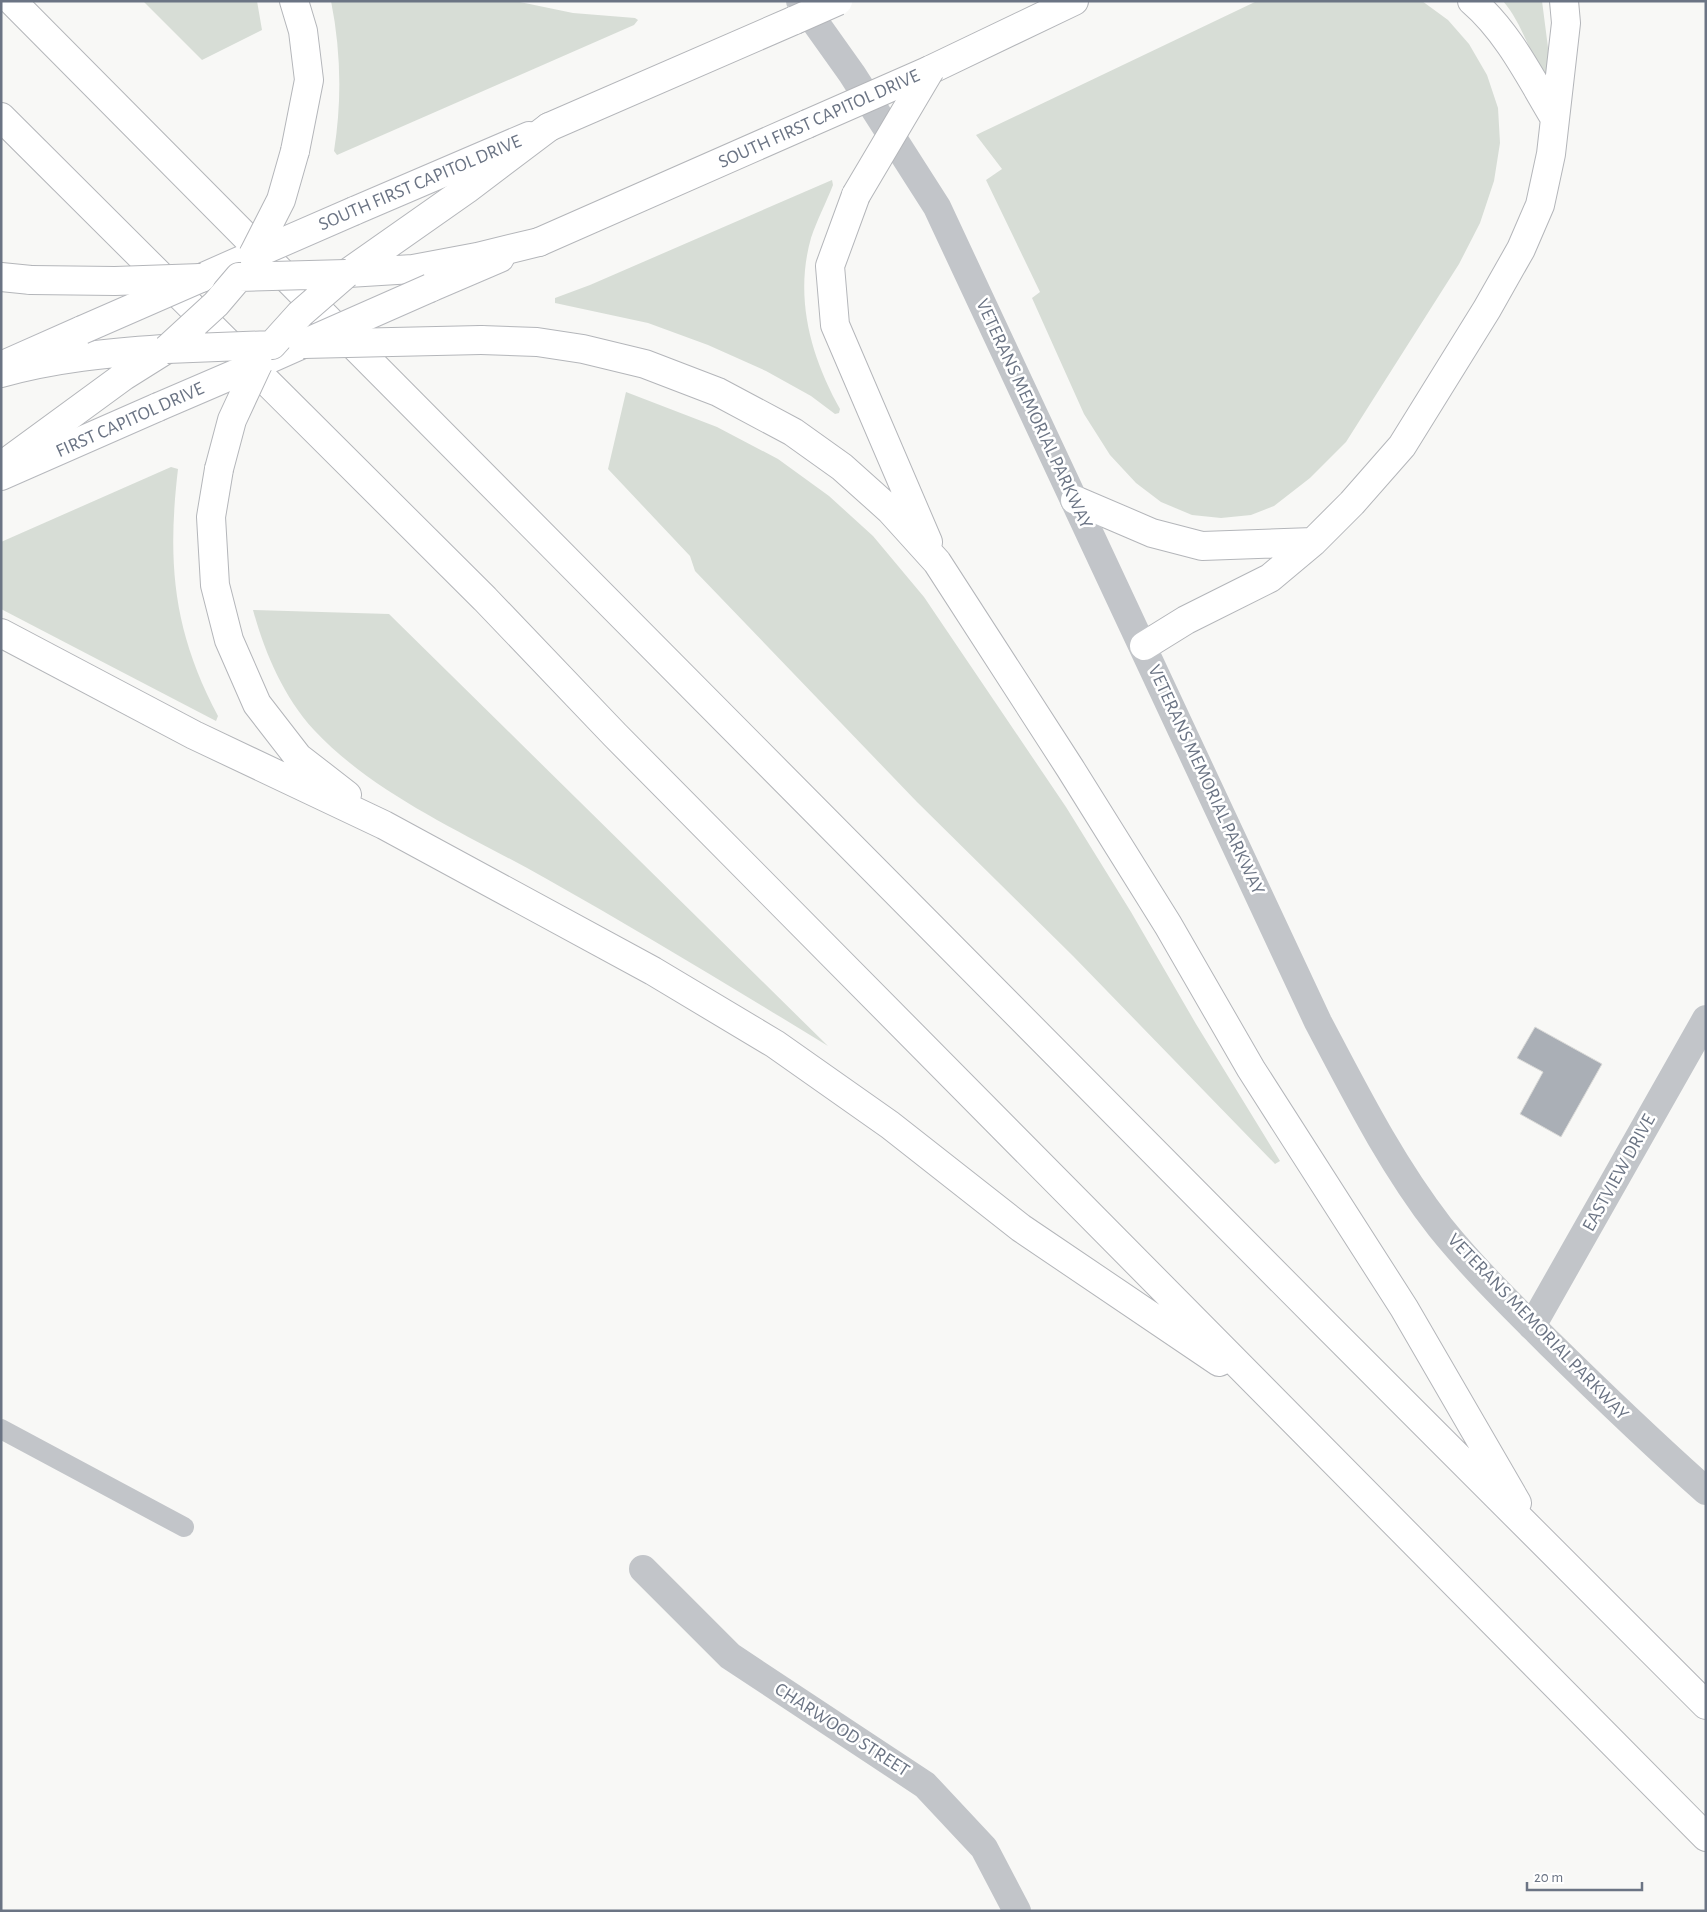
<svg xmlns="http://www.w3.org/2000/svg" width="1707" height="1912" font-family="'Alegreya Sans',sans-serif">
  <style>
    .green { fill: #d7ddd6 }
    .building { fill: #aaafb6; stroke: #dadad8 }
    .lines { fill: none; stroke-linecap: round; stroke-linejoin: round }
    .primary-casing { stroke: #b6b8bd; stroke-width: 30 }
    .trunk-casing { stroke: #b4b6ba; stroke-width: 30 }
    .motorway-casing { stroke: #b4b6ba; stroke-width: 30 }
    .service { stroke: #c2c5c9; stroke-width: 20 }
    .minor { stroke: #c2c5c9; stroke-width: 28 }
    .tertiary { stroke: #c2c5c9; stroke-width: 28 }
    .primary { stroke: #fff; stroke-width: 28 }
    .trunk { stroke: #fff; stroke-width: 28 }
    .motorway { stroke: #fff; stroke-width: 28 }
    .primary-bridge-casing { stroke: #b6b8bd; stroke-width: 30; stroke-linecap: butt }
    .trunk-bridge-casing { stroke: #b4b6ba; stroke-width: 30; stroke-linecap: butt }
    .motorway-bridge-casing { stroke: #b4b6ba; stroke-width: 30; stroke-linecap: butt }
    .primary-bridge { stroke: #fff; stroke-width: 28 }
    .trunk-bridge { stroke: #fff; stroke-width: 28 }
    .motorway-bridge { stroke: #fff; stroke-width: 28 }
    .labels { text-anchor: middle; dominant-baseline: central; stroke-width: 5; stroke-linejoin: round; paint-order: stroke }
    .street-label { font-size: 19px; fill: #6b7484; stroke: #fff }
  </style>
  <rect width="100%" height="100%" fill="#f8f8f6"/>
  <path class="green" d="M 143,1 L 257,1 L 262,30 L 202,60 Z
    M 331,1 L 515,1 L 573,13 L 635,18 L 638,20 L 634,25 L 337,155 L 334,151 C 342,101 341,51 331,1 Z
    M 1257,1 L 1422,1 L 1448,20 L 1469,44 L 1487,75 L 1498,108 L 1500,143 L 1494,181 L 1480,223 L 1459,264 L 1346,442 L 1310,478 L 1274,506 L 1251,515 L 1221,518 L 1192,515 L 1161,502 L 1136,483 L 1110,455 L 1084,414 L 1032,298 L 1040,292 L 986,180 L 1002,169 L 976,135 Z
    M 1503,1 L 1542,1 L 1550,63 L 1548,79 C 1529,55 1523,24 1503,1 Z
    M 832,180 L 833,185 C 826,203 817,220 811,238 C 794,298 811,357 840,409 L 839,413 L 835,414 L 811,396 L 766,371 L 708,345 L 648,323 L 555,303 L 555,298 L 590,285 Z
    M 626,392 L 717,427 L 778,459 L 829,496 L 873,536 L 924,597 L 1066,807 L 1131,912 L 1196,1024 L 1280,1161 L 1275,1164 L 1073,956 L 917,802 L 695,571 L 690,556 L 608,469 Z
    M 171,467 L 178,469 C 167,563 173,631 218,716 L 216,721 L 1,609 L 1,542 Z
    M 253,610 L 389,614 L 828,1046 C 735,989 641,932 545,878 C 467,834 376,796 314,730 C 283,696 265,653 253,610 Z"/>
  <path class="building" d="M 1535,1027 L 1602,1064 L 1561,1137 L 1520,1114 L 1543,1072 L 1517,1058 Z"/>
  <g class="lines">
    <defs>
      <path id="primary" d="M 354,211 L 529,136
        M 201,278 L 253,255
        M 430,288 L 500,258
        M 258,364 L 303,344
        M 3,365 L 82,330
        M 1,476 L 158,407"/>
      <path id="trunk" d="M 1472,1 C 1508,32 1530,77 1554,117
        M 930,70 L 1074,1
        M 549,127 L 795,20
        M 539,242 L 807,124
        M 1075,500 L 1152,533 L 1202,546 L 1313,542
        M 1144,646 L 1186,620 L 1270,578 L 1313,542 L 1352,503 L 1402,446 L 1487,309 L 1521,249 L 1540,205 L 1551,154 L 1566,23 L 1564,1"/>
      <path id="motorway" d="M 12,1 L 1327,1326 L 1706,1705
        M 294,1 L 303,31 L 309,80 L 295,151
        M 1,117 L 485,599 L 615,735 L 1706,1837
        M 856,195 L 830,266 L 835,325 L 928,542
        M 348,273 L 413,269 L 477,257 L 539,242
        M 346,274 L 467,189 L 549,127
        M 1,277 L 31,280
        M 481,340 L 537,342 L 583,349 L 645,364 L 718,392 L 793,432 L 842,467 L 890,510 L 937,562 L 1070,768 L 1168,925 L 1251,1069 L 1404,1308 L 1517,1503
        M 1,373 C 55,358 108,353 163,349
        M 1,466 L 124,376 L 167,349
        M 219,469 L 211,517 L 215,585 L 229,640 L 257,704 L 298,757 L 347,795
        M 1,633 L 194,735 L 384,825 L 653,971 L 775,1044 L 890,1125 L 1021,1228 L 1219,1362"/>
    </defs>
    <use href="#primary" class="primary-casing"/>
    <use href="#trunk" class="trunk-casing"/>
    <use href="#motorway" class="motorway-casing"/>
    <path class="service" d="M 1,1429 L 184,1527"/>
    <path class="minor" d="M 1532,1326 L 1706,1019
      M 643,1569 L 730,1656 L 925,1785 L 984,1848 L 1017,1911"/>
    <path class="tertiary" d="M 800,1 L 852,74 L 937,207 L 1318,1022 C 1355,1092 1391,1164 1440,1227 C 1473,1268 1511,1305 1549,1343 C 1600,1393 1652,1443 1706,1491"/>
    <use href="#primary" class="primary"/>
    <use href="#trunk" class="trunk"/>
    <use href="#motorway" class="motorway"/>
    <defs>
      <path id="primary-bridge" d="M 253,255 L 354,211
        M 82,330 L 201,278
        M 303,344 L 430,288
        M 158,407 L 258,364"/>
      <path id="trunk-bridge" d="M 795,20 L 838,1
        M 807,124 L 930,70"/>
      <path id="motorway-bridge" d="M 856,195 L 930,70
        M 253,255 L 281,200 L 295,151
        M 31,280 L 115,281 L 201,278
        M 303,344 L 481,340
        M 167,349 L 216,304 L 239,277 L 346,274
        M 167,349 L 272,345 L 300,314 L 346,274
        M 219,469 L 232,420 L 258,364"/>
    </defs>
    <use href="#primary-bridge" class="primary-bridge-casing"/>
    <use href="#trunk-bridge" class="trunk-bridge-casing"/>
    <use href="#motorway-bridge" class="motorway-bridge-casing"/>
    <use href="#primary-bridge" class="primary-bridge"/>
    <use href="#trunk-bridge" class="trunk-bridge"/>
    <use href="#motorway-bridge" class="motorway-bridge"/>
  </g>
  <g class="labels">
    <g class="street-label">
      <text transform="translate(819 119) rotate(-24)">SOUTH FIRST CAPITOL DRIVE</text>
      <text transform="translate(420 183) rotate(-23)">SOUTH FIRST CAPITOL DRIVE</text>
      <text transform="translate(1034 414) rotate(65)">VETERANS MEMORIAL PARKWAY</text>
      <text transform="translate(130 420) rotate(-24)">FIRST CAPITOL DRIVE</text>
      <text transform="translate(1206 780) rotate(65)">VETERANS MEMORIAL PARKWAY</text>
      <text transform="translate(1619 1173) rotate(-61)">EASTVIEW DRIVE</text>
      <text transform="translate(1538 1327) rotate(46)">VETERANS MEMORIAL PARKWAY</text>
      <text transform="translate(842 1730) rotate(33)">CHARWOOD STREET</text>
    </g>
  </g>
  <rect width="1707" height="1912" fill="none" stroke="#6b7484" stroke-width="5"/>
  <path d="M1527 1882v8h115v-8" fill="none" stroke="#6b7484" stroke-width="2.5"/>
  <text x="1534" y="1882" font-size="15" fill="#6b7484" stroke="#ffffff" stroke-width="4" paint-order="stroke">20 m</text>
</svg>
